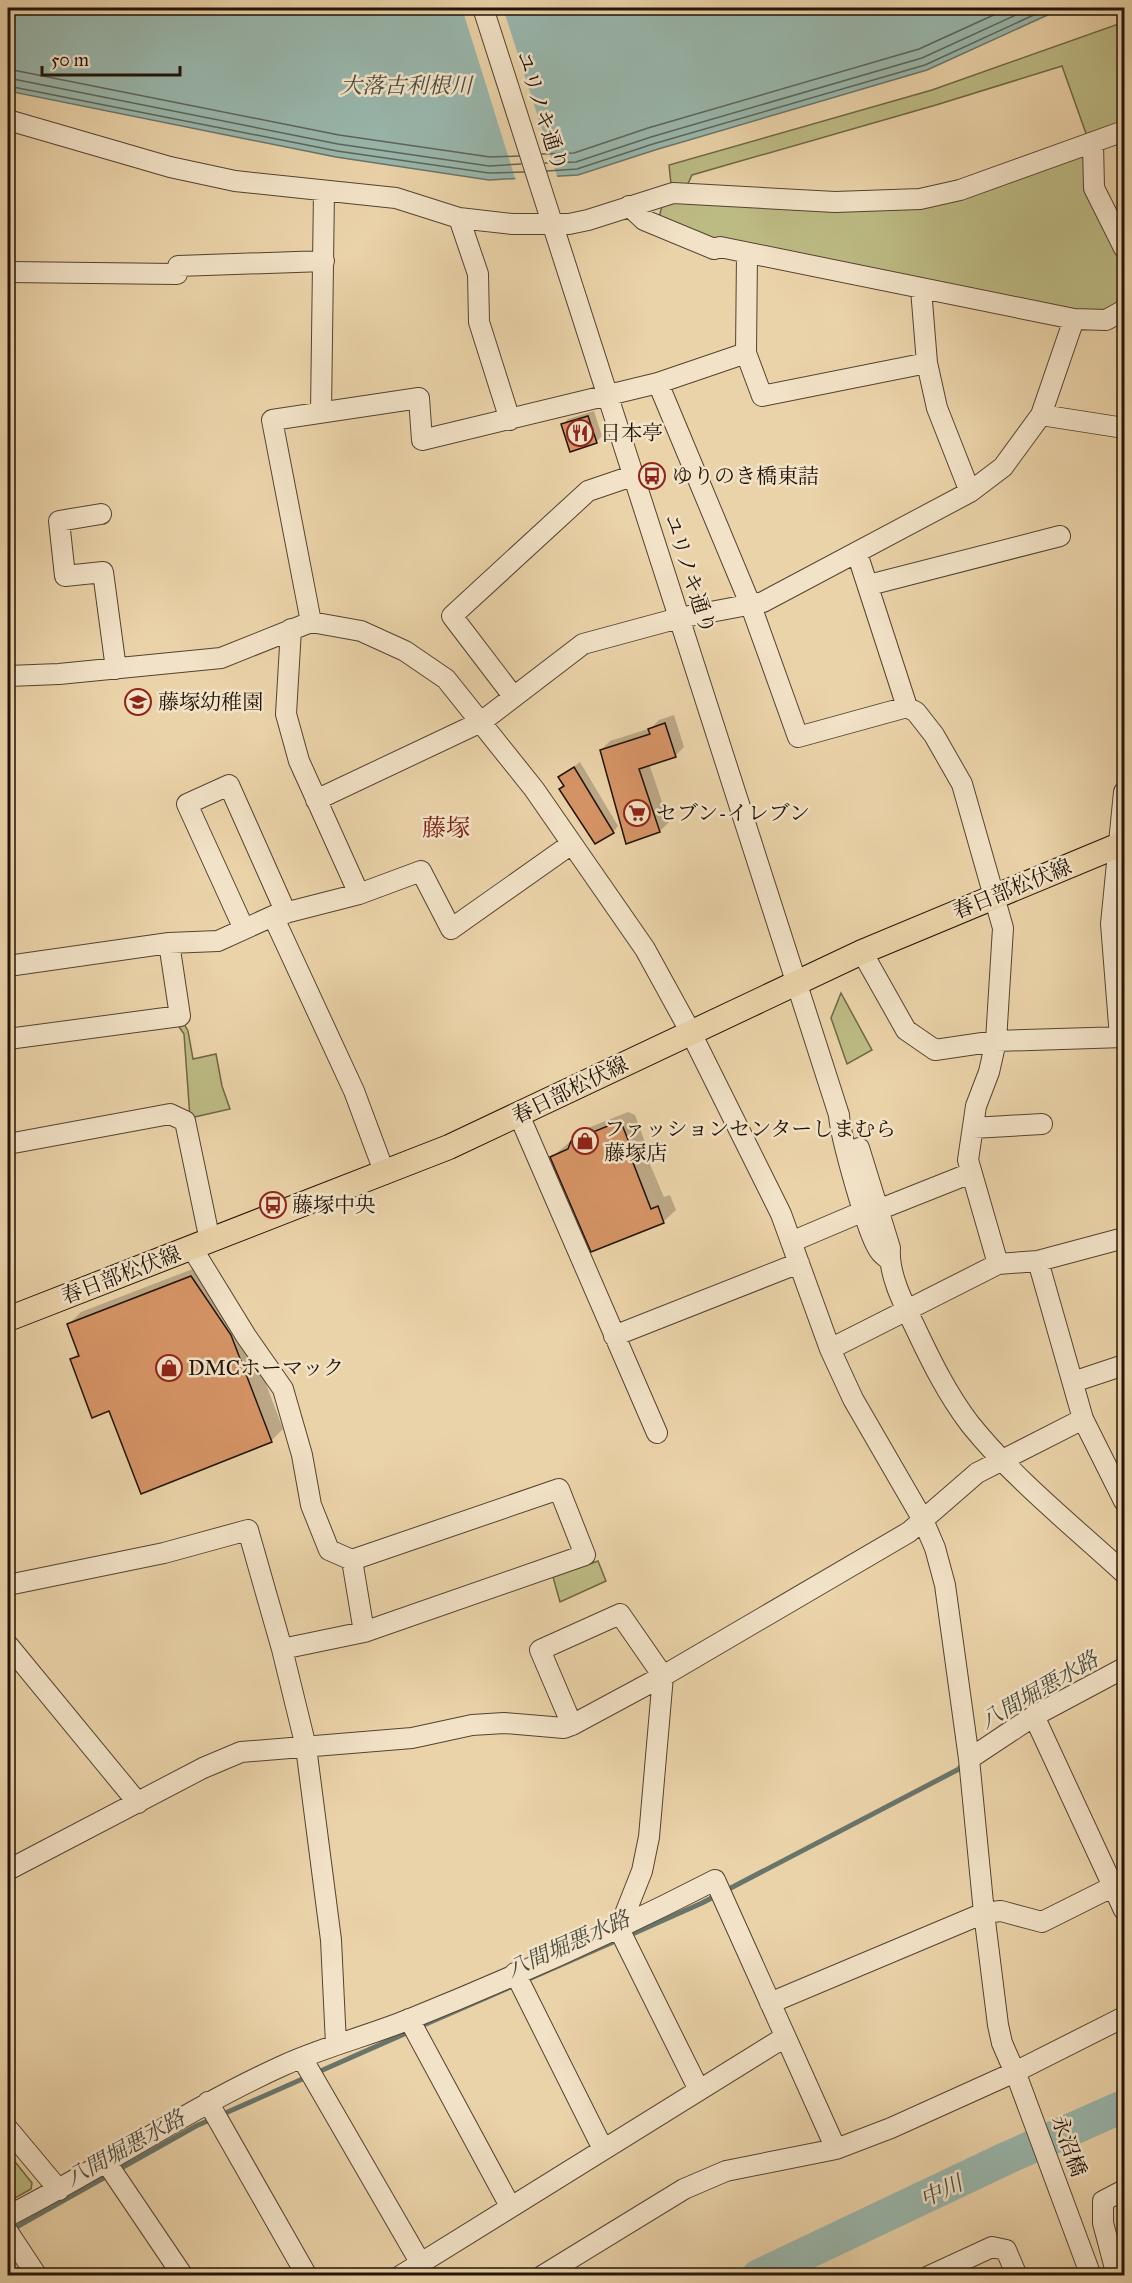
<svg xmlns="http://www.w3.org/2000/svg" width="1132" height="2283" font-family="'IM FELL Great Primer','Noto Serif JP',serif">
  <style>
    .green { fill: #bdbb84; stroke: #6e6746; stroke-width: 1.5 }
    .water { fill: #99b7ad; stroke: #69756b; stroke-width: 1.5 }
    .pier { fill: #ebd3a9 }
    .shadow { fill: #0003 }
    .lines { fill: none; stroke-linecap: round; stroke-linejoin: round }
    .shore { stroke: #5c655a; stroke-width: 1.5 }
    .stream { stroke: #69756b; stroke-width: 5 }
    .river { stroke: #99b7ad; stroke-width: 33 }
    .building { fill: #d69466; stroke: #201307; stroke-width: 1.5 }
    .minor-casing { stroke: #534330; stroke-width: 22 }
    .major-casing { stroke: #201307; stroke-width: 26 }
    .minor { stroke: #f2e2c7; stroke-width: 20 }
    .major { stroke: #ebd3a9; stroke-width: 24 }
    .labels { text-anchor: middle; dominant-baseline: central; stroke-width: 5; stroke-linejoin: round; paint-order: stroke }
    .street-label { font-size: 21px; fill: #201307; stroke: #f2e2c7 }
    .poi-label { font-size: 21px; fill: #201307; stroke: #f2e2c7; text-anchor: start }
    .water-label { font-size: 22px; font-style: italic; fill: #4a4c41; stroke: #f2e2c7 }
    .quarter-label { font-size: 24px; fill: #7a1f14; stroke: #f2e2c7 }
  </style>
  <rect width="100%" height="100%" fill="#ebd3a9"/>
  <filter id="stains"><feTurbulence type="fractalNoise" baseFrequency=".00333" numOctaves="4"/><feColorMatrix values="0 0 0 0 .2 0 0 0 0 .09 0 0 0 0 .02 0 0 0 .5 -.17"/></filter>
  <radialGradient id="worn" r=".72"><stop offset=".6" stop-color="#630" stop-opacity="0"/><stop offset="1" stop-color="#630" stop-opacity=".3"/></radialGradient>
  <path class="green" d="M 1124,22 L 1124,127 L 1088,139 L 1062,66 L 936,105 L 692,175 L 686,188 L 853,208 L 1087,152 L 1111,236 L 1124,258 L 1124,303 L 1118,310 L 1075,312 L 696,237 L 658,221 L 662,206 L 673,203 L 669,165 L 932,90 Z
    M 841,993 L 872,1050 L 847,1064 L 831,1018 Z
    M 177,1024 L 184,1024 L 188,1031 L 193,1059 L 216,1054 L 222,1086 L 230,1109 L 190,1118 L 184,1034 Z
    M 598,1561 L 606,1581 L 560,1602 L 553,1577 Z
    M 8,2153 L 32,2183 L 31,2189 L 8,2202 Z"/>
  <path class="water" d="M 8,8 L 1063,8 L 927,70 L 655,150 L 578,175 L 489,180 L 336,157 L 8,91 Z"/>
  <path class="pier" d="M 462,8 L 503,8 L 558,179 L 516,181 Z"/>
  <path class="shadow" d="M 594,411 L 602,436 L 596,442 L 563,425 L 568,419 Z
    M 674,715 L 684,747 L 675,756 L 649,764 L 669,822 L 660,831 L 601,750 L 610,741 L 651,728 L 659,720 Z
    M 580,762 L 618,826 L 613,832 L 560,777 Z
    M 628,1112 L 635,1115 L 646,1145 L 643,1148 L 664,1197 L 670,1195 L 676,1210 L 663,1222 L 552,1157 L 585,1129 Z
    M 203,1265 L 243,1323 L 283,1429 L 271,1441 L 110,1409 L 72,1359 L 79,1352 L 69,1324 L 81,1312 Z"/>
  <g class="lines">
    <path class="shore" d="M 8,69 L 339,135 L 490,157 L 519,156
      M 8,78 L 338,144 L 489,166 L 521,164
      M 8,86 L 337,151 L 489,173 L 524,172
      M 542,154 L 574,153 L 648,128 L 919,49 L 1009,8
      M 545,163 L 576,162 L 651,137 L 922,58 L 1031,8
      M 547,171 L 577,169 L 653,144 L 925,65 L 1049,8"/>
    <path class="stream" d="M 983,1740 L 1004,1725
      M 628,1936 L 702,1903 L 959,1769 L 963,1763
      M 419,2027 L 620,1939
      M 11,2230 L 196,2126 L 411,2031"/>
    <path class="river" d="M 758,2276 L 1009,2157 L 1124,2106"/>
  </g>
  <path class="building" d="M 588,416 L 597,443 L 570,452 L 561,424 Z
    M 665,723 L 676,757 L 639,769 L 660,832 L 626,844 L 600,750 L 650,734 L 648,729 Z
    M 574,767 L 614,833 L 595,844 L 559,789 L 564,786 L 558,777 Z
    M 615,1123 L 623,1127 L 635,1158 L 632,1160 L 651,1209 L 658,1206 L 664,1223 L 591,1252 L 550,1157 L 568,1149 L 571,1141 Z
    M 191,1276 L 231,1335 L 272,1442 L 141,1494 L 109,1411 L 92,1418 L 70,1359 L 79,1356 L 67,1324 Z"/>
  <g class="lines">
    <defs>
      <path id="minor" d="M 483,8 L 839,1115 C 840,1135 868,1236 879,1250 C 881,1254 886,1257 889,1260
        M 8,120 L 170,167 L 235,181 L 396,198 L 459,218 L 512,224 L 569,224 L 588,220 L 673,193 L 835,202 L 920,199 L 960,190 L 1124,131
        M 1093,143 L 1094,188 L 1124,248
        M 629,206 L 644,220 L 714,249 L 720,247 L 1074,319 L 1106,320 L 1124,310
        M 459,218 L 478,274 L 479,322 L 510,420
        M 747,254 L 746,353 L 762,396 L 927,363
        M 8,272 L 177,274 L 178,266 L 324,261
        M 921,289 L 927,363 L 937,408 L 970,492
        M 658,383 L 751,606 L 798,737 L 907,707
        M 321,412 L 324,191
        M 1041,415 L 1124,428
        M 101,514 L 59,521 L 65,576 L 103,572 L 116,669
        M 857,553 L 907,707 L 916,712 L 934,735 L 962,784 L 1003,928 L 996,1041 L 989,1072 L 976,1106 L 968,1160 L 998,1264
        M 869,585 L 1060,536
        M 311,622 L 272,420 L 419,398 L 422,440 L 658,383 L 746,353
        M 291,629 L 286,714 L 299,761 L 359,894
        M 8,676 L 59,674 L 221,658 L 311,622 L 361,631 L 405,651 L 446,679 L 534,789 L 645,949 L 690,1031 L 781,1214 L 830,1349 L 853,1399 L 923,1520 L 935,1548 L 945,1585 L 969,1759 L 984,1913 L 998,2025 L 1002,2043 L 1019,2082 L 1091,2276
        M 513,696 L 452,616 L 588,491 L 632,476
        M 316,800 L 481,722 L 583,644 L 679,618 L 763,602 L 970,492 L 1003,467 L 1041,415 L 1074,319
        M 273,916 L 354,1091 L 385,1174
        M 244,929 L 187,804 L 229,785 L 286,913
        M 862,952 L 906,1030 L 935,1050 L 996,1041 L 1124,1037
        M 8,966 L 169,943 L 218,941 L 273,916 L 359,894 L 421,871 L 451,929 L 570,845
        M 1120,1037 L 1111,924 L 1124,792
        M 8,1039 L 180,1016 L 169,943
        M 519,1115 L 657,1433
        M 973,1128 L 1042,1124
        M 8,1144 L 170,1114 L 185,1121 L 210,1241
        M 859,1148 L 890,1248 C 888,1273 903,1303 914,1325 C 930,1359 947,1394 970,1424 C 1015,1480 1072,1525 1124,1573
        M 878,1210 L 971,1173
        M 791,1242 L 864,1211
        M 192,1248 L 246,1336 L 283,1389 L 302,1455 L 311,1505 L 329,1550 L 352,1560 L 364,1632
        M 1038,1261 L 1124,1238
        M 614,1336 L 799,1263
        M 830,1349 L 998,1264 L 1038,1261 L 1083,1419 L 1124,1501
        M 1073,1382 L 1124,1365
        M 8,1585 L 164,1553 L 248,1530 L 282,1649 L 306,1747 L 331,1940 L 336,2044
        M 8,1645 L 138,1803
        M 282,1649 L 364,1632 L 585,1555 L 559,1489 L 352,1560
        M 1034,1716 L 1124,1910
        M 572,1725 L 540,1650 L 620,1614 L 663,1676 L 649,1837 L 642,1871 L 619,1929 L 699,2090
        M 969,1759 L 1034,1716 L 1124,1668
        M 8,1870 L 203,1768 L 241,1752 L 412,1738 L 472,1725 L 504,1723 L 564,1728 L 572,1725 L 663,1676 L 909,1532 L 977,1473 L 1083,1419
        M 515,1973 L 603,2149
        M 770,2003 L 984,1913 L 1001,1911 L 1042,1922 L 1124,1881
        M 409,2019 L 510,2206
        M 302,2058 L 420,2262
        M 208,2102 L 307,2276
        M 8,2129 L 59,2190
        M 106,2162 L 183,2276
        M 8,2216 C 101,2169 187,2109 282,2066 C 323,2047 368,2036 410,2019 C 514,1977 616,1931 715,1880 L 836,2149
        M 8,2232 L 37,2276
        M 400,2276 L 785,2037
        M 542,2276 L 684,2189 L 726,2171 L 836,2149 L 891,2128 L 1015,2072 L 1124,2017
        M 929,2276 L 992,2247 L 1006,2250 L 1017,2276
        M 1117,2276 L 1103,2223 L 1103,2201 L 1124,2190"/>
      <path id="major" d="M 8,1319 L 449,1147 L 862,952 L 1124,843"/>
    </defs>
    <use href="#minor" class="minor-casing"/>
    <use href="#major" class="major-casing"/>
    <use href="#minor" class="minor"/>
    <use href="#major" class="major"/>
  </g>
  <defs>
    <symbol id="restaurant-ring" viewBox="-11 -11 22 22"><circle r="9.5" fill="#f2e2c7" stroke="#8f2418" stroke-width="1.5"/><path d="M-5-6h1v4h1v-4h1v4h1v-4h1v5L-1.5 .5V6h-2V.5L-5-1ZM5-6V6H3V1.5H1.5Q1.5-4 5-6Z" fill="#8f2418"/></symbol>
    <symbol id="bus-ring" viewBox="-11 -11 22 22"><circle r="9.5" fill="#f2e2c7" stroke="#8f2418" stroke-width="1.5"/><path d="M-5-6H5V4H4V6H2V4H-2V6H-4V4H-5ZM-3.5-4V0h7V-4ZM-3.5 1.2v1.5H-2V1.2ZM2 1.2v1.5H3.5V1.2Z" fill="#8f2418"/></symbol>
    <symbol id="school-ring" viewBox="-11 -11 22 22"><circle r="9.5" fill="#f2e2c7" stroke="#8f2418" stroke-width="1.5"/><path d="M0-5L7-2L0 1L-7-2ZM-4 1L0 2.5L4 1V4Q0 6-4 4Z" fill="#8f2418"/></symbol>
    <symbol id="supermarket-ring" viewBox="-11 -11 22 22"><circle r="9.5" fill="#f2e2c7" stroke="#8f2418" stroke-width="1.5"/><path d="M-6-5.5h2.5l.6 2H6L4.5 2H-2.5L-4.4-4H-6ZM-1.5 3.2a1.3 1.3 0 1 0 .1 0ZM3 3.2a1.3 1.3 0 1 0 .1 0Z" fill="#8f2418"/></symbol>
    <symbol id="shop-ring" viewBox="-11 -11 22 22"><circle r="9.5" fill="#f2e2c7" stroke="#8f2418" stroke-width="1.5"/><path d="M-5-2.5h2.3a2.7 3.5 0 0 1 5.4 0H5L5.5 6h-11ZM-1.5-2.5h3a1.5 2.3 0 0 0-3 0Z" fill="#8f2418"/></symbol>
  </defs>
  <g fill-rule="evenodd">
    <use href="#restaurant-ring" x="565" y="418" width="30" height="30"/>
    <use href="#bus-ring" x="637" y="461" width="30" height="30"/>
    <use href="#school-ring" x="123" y="687" width="30" height="30"/>
    <use href="#supermarket-ring" x="622" y="798" width="30" height="30"/>
    <use href="#shop-ring" x="570" y="1126" width="30" height="30"/>
    <use href="#bus-ring" x="258" y="1190" width="30" height="30"/>
    <use href="#shop-ring" x="154" y="1353" width="30" height="30"/>
  </g>
  <g class="labels">
    <g class="street-label">
      <text transform="translate(542 111) rotate(72)">ユリノキ通り</text>
      <text transform="translate(690 574) rotate(72)">ユリノキ通り</text>
      <text transform="translate(1012 889) rotate(-22)">春日部松伏線</text>
      <text transform="translate(570 1090) rotate(-26)">春日部松伏線</text>
      <text transform="translate(121 1275) rotate(-21)">春日部松伏線</text>
      <text transform="translate(1069 2146) rotate(70)">永沼橋</text>
    </g>
    <g class="poi-label">
      <text x="600" y="433">日本亭</text>
      <text x="672" y="476">ゆりのき橋東詰</text>
      <text x="158" y="702">藤塚幼稚園</text>
      <text x="656" y="813">セブン-イレブン</text>
      <text x="604" y="1129">ファッションセンターしまむら<tspan x="604" dy="24">藤塚店</tspan></text>
      <text x="292" y="1205">藤塚中央</text>
      <text x="188" y="1368">DMCホーマック</text>
    </g>
    <g class="water-label">
      <text x="406" y="85">大落古利根川</text>
      <text transform="translate(1039 1690) rotate(-30)">八間堀悪水路</text>
      <text transform="translate(568 1944) rotate(-24)">八間堀悪水路</text>
      <text transform="translate(125 2148) rotate(-29)">八間堀悪水路</text>
      <text transform="translate(941 2191) rotate(-25)">中川</text>
    </g>
    <g class="quarter-label">
      <text x="446" y="828">藤塚</text>
    </g>
  </g>
  <rect width="1132" height="2283" fill="none" stroke="#ebd3a9" stroke-width="30"/>
  <rect x="9" y="9" width="1114" height="2265" fill="none" stroke="#201307" stroke-width="3"/>
  <rect x="15" y="15" width="1102" height="2253" fill="none" stroke="#201307" stroke-width="1.5"/>
  <path d="M42 66v9h138v-9" fill="none" stroke="#201307" stroke-width="3"/>
  <text x="51" y="66" font-size="18" fill="#201307" stroke="#f2e2c7" stroke-width="4.5" paint-order="stroke">50 m</text>
  <rect width="100%" height="100%" filter="url(#stains)"/>
  <rect width="100%" height="100%" fill="url(#worn)"/>
</svg>
